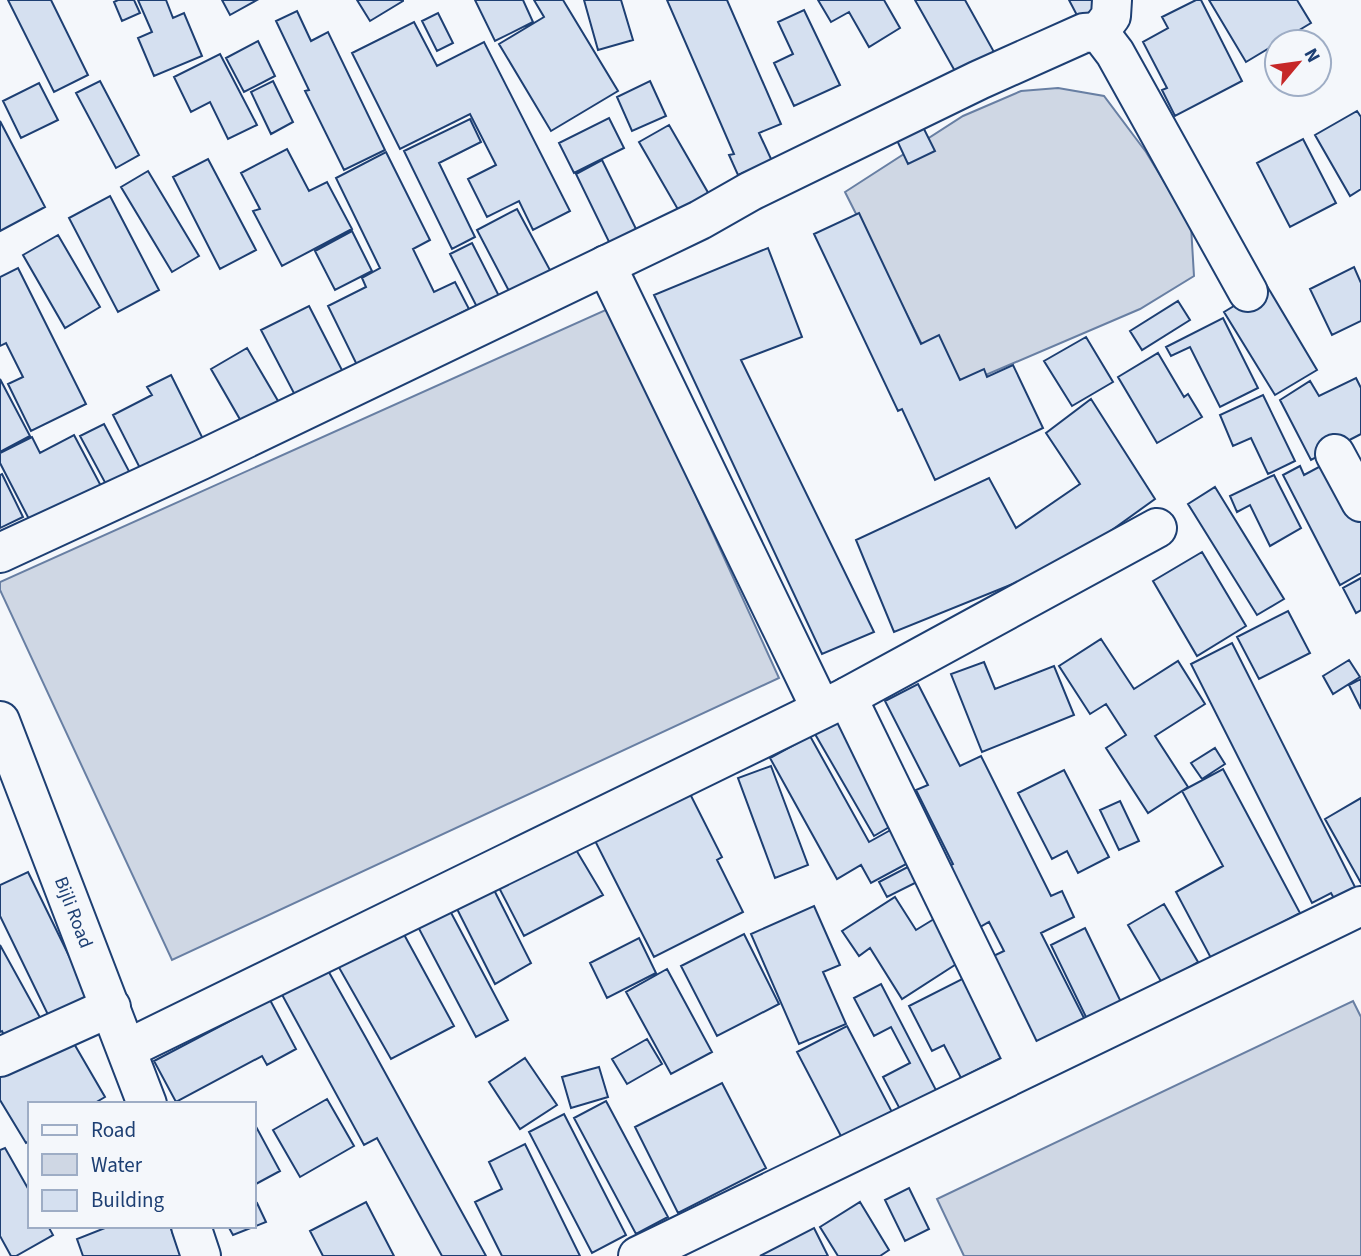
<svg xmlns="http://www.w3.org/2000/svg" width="1361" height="1256" font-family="'Source Sans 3',sans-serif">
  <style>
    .water { fill: #cfd7e4; stroke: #687fa3; stroke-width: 2 }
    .building { fill: #d5e0f0; stroke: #1d3f73; stroke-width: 2 }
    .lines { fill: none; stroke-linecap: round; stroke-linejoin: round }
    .minor-casing { stroke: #1d3f73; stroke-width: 42 }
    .minor { stroke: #f4f7fb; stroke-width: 38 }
    .labels { text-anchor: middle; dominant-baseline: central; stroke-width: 5; stroke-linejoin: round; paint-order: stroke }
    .street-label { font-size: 19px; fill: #1d3f73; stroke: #f4f7fb }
  </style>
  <rect width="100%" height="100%" fill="#f4f7fb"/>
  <path class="water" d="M 1058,88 L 1104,96 L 1146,152 L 1191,226 L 1194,276 L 1140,309 L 946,392 L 845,192 L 963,116 L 1021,91 Z
    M 610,308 L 779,678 L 172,960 L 0,590 L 0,582 Z
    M 1353,1001 L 1361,1017 L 1361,1256 L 964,1256 L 937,1199 Z"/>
  <path class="building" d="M 8,0 L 51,0 L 88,75 L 54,92 Z
    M 118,0 L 134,0 L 140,13 L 122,21 L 114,2 Z
    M 138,0 L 166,0 L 173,18 L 184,13 L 202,56 L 154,76 L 138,38 L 152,32 Z
    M 222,0 L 257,0 L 230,15 Z
    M 357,0 L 403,0 L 403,1 L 370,21 Z
    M 475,0 L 523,0 L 533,22 L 495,41 Z
    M 534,0 L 563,0 L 618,91 L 551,131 L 499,44 L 544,17 Z
    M 584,0 L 621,0 L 633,40 L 598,50 Z
    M 667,0 L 727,0 L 781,124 L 759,133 L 772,161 L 738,175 L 729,155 L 734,154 Z
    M 818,0 L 884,0 L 900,28 L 869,47 L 849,12 L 831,22 Z
    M 915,0 L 965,0 L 994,52 L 956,73 Z
    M 1069,0 L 1106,0 L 1080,21 Z
    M 1196,0 L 1201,0 L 1242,81 L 1175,116 L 1162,90 L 1167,88 L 1143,42 L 1168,28 L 1162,17 Z
    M 1209,0 L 1297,0 L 1311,23 L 1246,62 Z
    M 804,10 L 840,85 L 794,106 L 774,63 L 793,54 L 778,22 Z
    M 297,11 L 311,41 L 328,32 L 385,150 L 344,170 L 305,91 L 309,90 L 276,21 Z
    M 438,13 L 453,43 L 437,51 L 422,21 Z
    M 414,22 L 437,66 L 484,42 L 570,211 L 533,230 L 519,201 L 487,217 L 468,179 L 496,165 L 470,114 L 400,149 L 352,53 Z
    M 258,41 L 275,76 L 244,92 L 226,58 Z
    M 220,54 L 257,125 L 228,139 L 210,102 L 191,112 L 174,77 Z
    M 100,81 L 139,155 L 116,168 L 76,93 Z
    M 273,81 L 293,122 L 271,134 L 251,92 Z
    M 650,81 L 666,116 L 632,131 L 617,97 Z
    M 39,83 L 58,120 L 21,138 L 3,101 Z
    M 1357,111 L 1361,117 L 1361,189 L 1350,196 L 1315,135 Z
    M 609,118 L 624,148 L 574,173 L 559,143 Z
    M 470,119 L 481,142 L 439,163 L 475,237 L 452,249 L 404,151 Z
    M 0,121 L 45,207 L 0,231 Z
    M 920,121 L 935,151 L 908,164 L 894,134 Z
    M 669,125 L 710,196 L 680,213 L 639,142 Z
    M 1303,139 L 1336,203 L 1290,227 L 1257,163 Z
    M 287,149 L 309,191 L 327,182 L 352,229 L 282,266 L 253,211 L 260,209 L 241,173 Z
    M 386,152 L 430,240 L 413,249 L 434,292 L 455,282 L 469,309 L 357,365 L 328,306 L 366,287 L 362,278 L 380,268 L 336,178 Z
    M 208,159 L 256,250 L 220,269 L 173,177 Z
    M 602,160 L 639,235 L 612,248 L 576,174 Z
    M 148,171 L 199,256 L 172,272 L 121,187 Z
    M 110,196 L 159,290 L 118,312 L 69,218 Z
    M 517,209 L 551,272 L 510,293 L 477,230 Z
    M 859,213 L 921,344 L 939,335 L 960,380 L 984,369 L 987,377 L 1013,365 L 1043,428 L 935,480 L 902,409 L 898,411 L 814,234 Z
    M 352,231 L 372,271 L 335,290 L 315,251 Z
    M 58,235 L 100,307 L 65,328 L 23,255 Z
    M 472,243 L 501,300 L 479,311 L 450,254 Z
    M 768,248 L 802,337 L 741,360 L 874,632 L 822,654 L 654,295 Z
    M 1354,267 L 1361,283 L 1361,321 L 1332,335 L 1310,289 Z
    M 18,268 L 86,404 L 31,431 L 8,384 L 23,377 L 6,343 L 0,346 L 0,277 Z
    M 1267,286 L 1317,370 L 1275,395 L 1224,312 Z
    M 1178,301 L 1190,320 L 1142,350 L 1130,331 Z
    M 309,306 L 344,374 L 297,399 L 261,330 Z
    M 1223,318 L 1258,388 L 1220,407 L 1190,347 L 1171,356 L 1166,347 Z
    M 1086,337 L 1113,382 L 1072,406 L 1044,361 Z
    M 247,348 L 281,406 L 245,428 L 211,369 Z
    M 1158,353 L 1184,397 L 1188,394 L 1202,417 L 1157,443 L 1118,377 Z
    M 171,375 L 208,449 L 146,480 L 113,415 L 152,395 L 147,387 Z
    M 1356,378 L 1361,388 L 1361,434 L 1311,460 L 1280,400 L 1310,381 L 1319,396 Z
    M 0,379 L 30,436 L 0,452 Z
    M 1263,395 L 1295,461 L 1268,474 L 1251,438 L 1233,446 L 1220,415 Z
    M 1091,399 L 1155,499 L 1037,584 L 1020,581 L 894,632 L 856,540 L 989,478 L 1016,528 L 1080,484 L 1046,433 Z
    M 104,424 L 131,475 L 108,488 L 80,436 Z
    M 74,435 L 101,486 L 31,523 L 0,463 L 0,453 L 32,437 L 40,453 Z
    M 1330,461 L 1361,519 L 1361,573 L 1340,585 L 1283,475 L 1300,466 L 1304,475 Z
    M 2,474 L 23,517 L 0,528 L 0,475 Z
    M 1274,475 L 1301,528 L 1270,546 L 1250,505 L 1237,512 L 1230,496 Z
    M 1215,487 L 1284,599 L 1257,615 L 1188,504 Z
    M 1202,552 L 1246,626 L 1197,656 L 1153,581 Z
    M 1361,578 L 1361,610 L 1356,613 L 1343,588 Z
    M 1288,611 L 1310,653 L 1259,679 L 1237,637 Z
    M 1101,639 L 1134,689 L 1178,661 L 1205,704 L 1155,736 L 1188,787 L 1148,813 L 1106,748 L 1126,735 L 1106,704 L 1090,714 L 1059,666 Z
    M 1232,643 L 1357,891 L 1336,902 L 1331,893 L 1312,903 L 1191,664 Z
    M 1349,660 L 1360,677 L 1333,694 L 1323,676 Z
    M 984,662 L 995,689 L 1054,666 L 1074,715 L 982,752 L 951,674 Z
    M 1361,679 L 1361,709 L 1349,685 Z
    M 918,684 L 960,766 L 981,756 L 1051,896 L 1062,891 L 1074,917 L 1041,933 L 1087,1024 L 1034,1051 L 987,959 L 1004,951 L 989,922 L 973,931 L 943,869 L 953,864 L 916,790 L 928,785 L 885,701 Z
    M 858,709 L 896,823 L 874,836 L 815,734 Z
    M 810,736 L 869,842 L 905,822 L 923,855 L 871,883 L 861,865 L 837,879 L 770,758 Z
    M 1215,748 L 1225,764 L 1202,779 L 1191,763 Z
    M 771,766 L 808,865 L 775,878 L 738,778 Z
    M 1223,769 L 1300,913 L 1212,960 L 1176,892 L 1223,866 L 1182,791 Z
    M 1064,770 L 1109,857 L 1078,873 L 1067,851 L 1052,859 L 1018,793 Z
    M 683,780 L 722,857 L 717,860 L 743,912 L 654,957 L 587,825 Z
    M 1361,798 L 1361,883 L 1325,819 Z
    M 1120,801 L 1139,841 L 1119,850 L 1100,810 Z
    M 566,833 L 603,895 L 524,936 L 494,878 Z
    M 921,860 L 929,876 L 887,897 L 879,882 Z
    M 28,872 L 94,1007 L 54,1027 L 0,916 L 0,885 Z
    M 492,886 L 531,963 L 495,984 L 455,905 Z
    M 895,897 L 916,930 L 934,919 L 961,961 L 902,999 L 870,948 L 859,956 L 842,931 Z
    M 1164,904 L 1198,962 L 1162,983 L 1128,925 Z
    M 814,906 L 840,965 L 823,972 L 846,1024 L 799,1044 L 751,934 Z
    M 448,907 L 508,1020 L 476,1037 L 416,923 Z
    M 1085,928 L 1121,1002 L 1087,1019 L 1051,945 Z
    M 401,929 L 454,1026 L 391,1059 L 337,964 Z
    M 744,934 L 779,1004 L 717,1036 L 681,966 Z
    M 639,938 L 656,973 L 607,998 L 590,963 Z
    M 0,945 L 43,1023 L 8,1043 L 2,1031 L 0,1032 Z
    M 326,967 L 366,1038 L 486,1256 L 442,1256 L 377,1138 L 364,1145 L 280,991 Z
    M 667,969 L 712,1052 L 671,1074 L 626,992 Z
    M 970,975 L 1009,1054 L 961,1078 L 944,1045 L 932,1051 L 909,1006 Z
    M 881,984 L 938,1094 L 902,1113 L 883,1077 L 910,1063 L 891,1027 L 874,1036 L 854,998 Z
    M 270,1000 L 296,1049 L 267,1065 L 262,1056 L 176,1102 L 154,1061 Z
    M 62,1023 L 105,1097 L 93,1104 L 30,1104 L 30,1141 L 26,1143 L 0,1100 L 0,1059 Z
    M 847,1026 L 893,1114 L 843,1140 L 797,1052 Z
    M 647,1039 L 662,1064 L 627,1084 L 612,1059 Z
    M 525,1058 L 557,1105 L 520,1129 L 489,1082 Z
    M 599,1067 L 608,1097 L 571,1108 L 562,1077 Z
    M 722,1083 L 766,1168 L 678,1213 L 635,1127 Z
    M 327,1099 L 354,1146 L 300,1177 L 273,1130 Z
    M 606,1101 L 668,1217 L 636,1234 L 574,1118 Z
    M 564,1114 L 626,1235 L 592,1253 L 529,1132 Z
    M 254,1123 L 280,1171 L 254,1185 Z
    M 525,1144 L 580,1256 L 502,1256 L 475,1202 L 502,1189 L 489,1162 Z
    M 5,1148 L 30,1192 L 30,1226 L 48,1226 L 53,1235 L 16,1256 L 11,1256 L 0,1236 L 0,1150 Z
    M 909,1188 L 929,1229 L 905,1241 L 885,1200 Z
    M 366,1202 L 394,1256 L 323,1256 L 310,1231 Z
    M 860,1202 L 889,1250 L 880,1256 L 838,1256 L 820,1227 Z
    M 257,1203 L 266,1222 L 233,1235 L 228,1226 L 254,1226 L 254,1204 Z
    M 110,1226 L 170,1226 L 181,1256 L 83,1256 L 77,1239 Z
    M 814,1228 L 828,1256 L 760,1256 Z"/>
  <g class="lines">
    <defs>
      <g id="minor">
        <path d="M 1099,32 L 1111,16 L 1112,0"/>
        <path d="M 606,265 L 821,709"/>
        <path d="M 1335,454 L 1361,502"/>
        <path d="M 0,553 L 201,460 L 700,220 L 751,191 L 979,80 L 1084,33 L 1099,32 L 1115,53 L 1248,292"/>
        <path d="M 847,697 L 1027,1067"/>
        <path id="s1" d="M 0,721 L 147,1104"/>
        <path d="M 127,1049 L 847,697 L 1157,528"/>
        <path d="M 0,1057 L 111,1007"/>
        <path d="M 191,1226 L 201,1256"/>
        <path d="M 638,1256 L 1361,906"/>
      </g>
    </defs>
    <use href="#minor" class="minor-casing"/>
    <use href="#minor" class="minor"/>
  </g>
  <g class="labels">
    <g class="street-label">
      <text stroke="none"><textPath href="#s1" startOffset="205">Bijli Road</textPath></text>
    </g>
  </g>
  <rect x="28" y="1102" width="228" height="126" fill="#f4f7fb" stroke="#9eadc5" stroke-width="2"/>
  <rect x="42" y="1125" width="35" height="10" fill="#f4f7fb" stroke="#9eadc5" stroke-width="2"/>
  <text x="91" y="1137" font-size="21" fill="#1d3f73">Road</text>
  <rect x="42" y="1154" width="35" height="21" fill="#cfd7e4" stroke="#9eadc5" stroke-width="2"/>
  <text x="91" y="1172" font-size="21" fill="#1d3f73">Water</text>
  <rect x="42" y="1190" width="35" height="21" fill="#d5e0f0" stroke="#9eadc5" stroke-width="2"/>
  <text x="91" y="1207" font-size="21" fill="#1d3f73">Building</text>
  <g transform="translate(1298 63) rotate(61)"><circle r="33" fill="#f4f7fb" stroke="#9eadc5" stroke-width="2"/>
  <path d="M0-5L12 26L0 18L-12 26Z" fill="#c62828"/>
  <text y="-10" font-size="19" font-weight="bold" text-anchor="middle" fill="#1d3f73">N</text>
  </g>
</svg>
